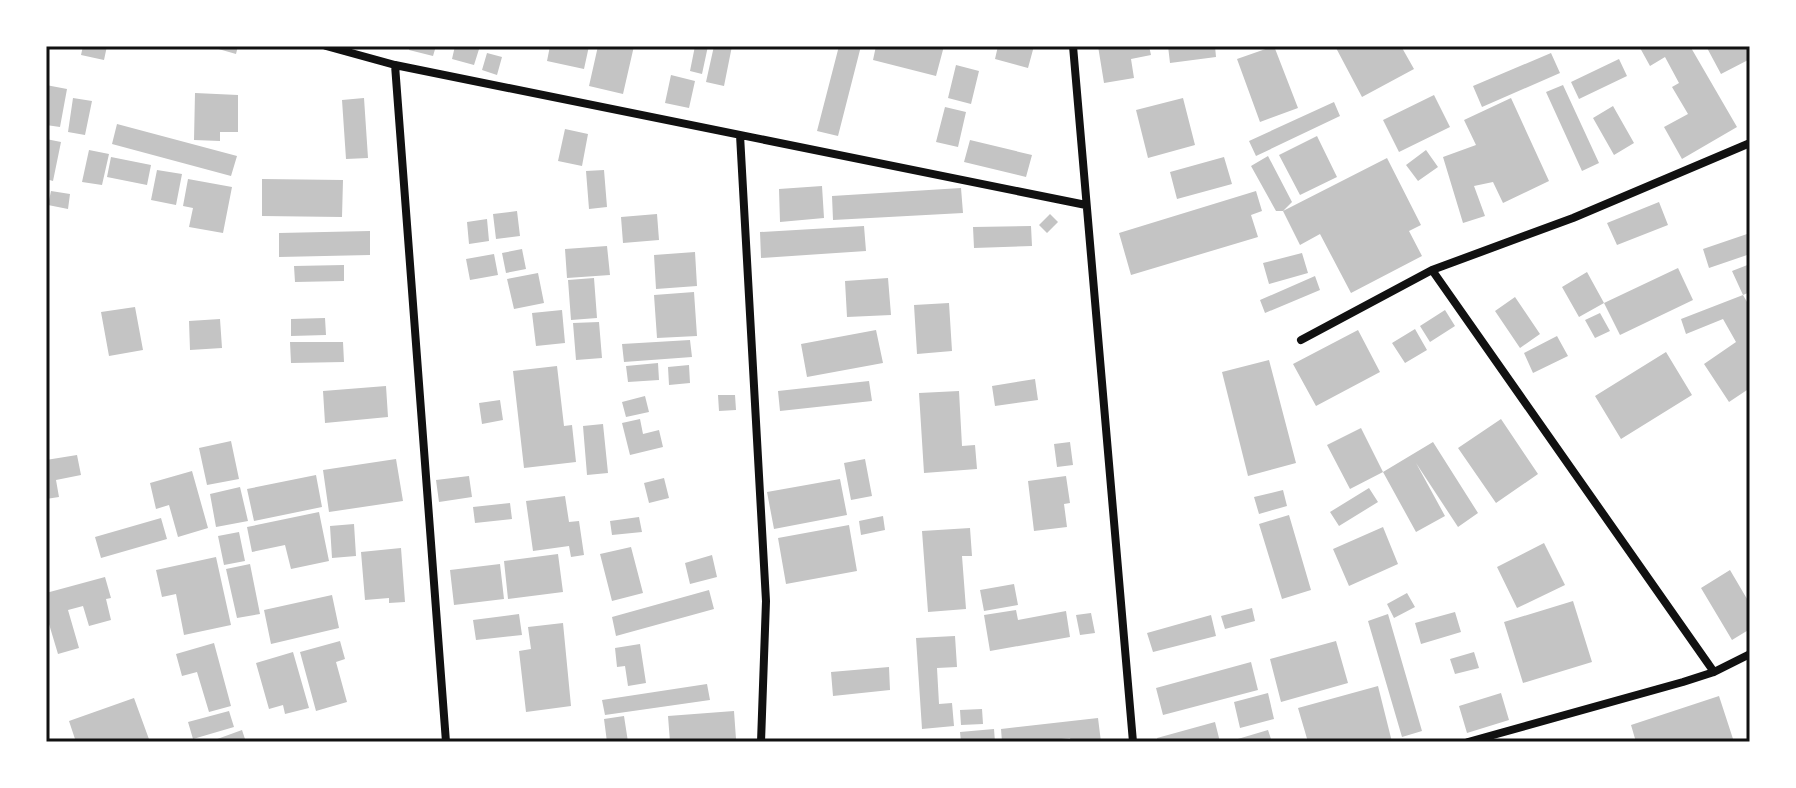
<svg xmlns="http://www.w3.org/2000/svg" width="1796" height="788" font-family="'Alegreya Sans',sans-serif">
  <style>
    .building { fill: #c4c4c4 }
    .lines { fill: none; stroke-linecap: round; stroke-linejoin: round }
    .minor { stroke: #111; stroke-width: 8 }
    .neatline { fill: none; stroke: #111; stroke-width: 3 }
  </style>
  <rect width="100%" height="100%" fill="#fff"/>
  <path class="building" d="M 83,46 L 107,46 L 104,60 L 81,55 Z
    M 208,46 L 238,46 L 236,54 Z
    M 410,46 L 436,46 L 433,56 L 409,50 Z
    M 455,46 L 480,46 L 474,65 L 452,59 Z
    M 550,46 L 589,46 L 584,69 L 547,61 Z
    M 598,46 L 634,46 L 623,94 L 589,86 Z
    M 695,46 L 708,46 L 702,74 L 690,71 Z
    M 714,46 L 732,46 L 724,86 L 706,82 Z
    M 839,46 L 861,46 L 838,136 L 817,131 Z
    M 876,46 L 944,46 L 936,76 L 873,60 Z
    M 998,46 L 1034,46 L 1028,68 L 995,59 Z
    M 1098,46 L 1149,46 L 1151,55 L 1131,59 L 1134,78 L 1104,83 Z
    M 1168,46 L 1215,46 L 1216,57 L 1170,63 Z
    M 1274,46 L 1298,108 L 1260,122 L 1237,59 Z
    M 1335,46 L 1401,46 L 1414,69 L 1362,97 Z
    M 1639,46 L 1690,46 L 1737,127 L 1682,159 L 1664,127 L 1688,114 L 1672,87 L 1679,83 L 1665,57 L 1650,66 Z
    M 1706,46 L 1750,46 L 1750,59 L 1721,74 Z
    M 487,53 L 502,57 L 497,75 L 482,70 Z
    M 1551,53 L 1560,73 L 1482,107 L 1473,86 Z
    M 1619,59 L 1627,76 L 1579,99 L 1571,82 Z
    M 956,65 L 979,71 L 971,104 L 948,98 Z
    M 671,75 L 695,81 L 689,108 L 665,103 Z
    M 46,85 L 67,89 L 60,127 L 46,125 Z
    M 1563,85 L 1599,163 L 1582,171 L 1546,92 Z
    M 195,93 L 238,95 L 238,132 L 220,132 L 220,141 L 194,140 Z
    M 1434,95 L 1450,127 L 1399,152 L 1383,120 Z
    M 73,98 L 92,101 L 85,135 L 68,132 Z
    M 364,98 L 368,158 L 346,159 L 342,100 Z
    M 1183,98 L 1195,145 L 1148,158 L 1136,110 Z
    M 1511,98 L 1549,181 L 1503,203 L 1493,182 L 1474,186 L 1485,216 L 1463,223 L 1443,157 L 1476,145 L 1464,120 Z
    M 1334,102 L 1340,116 L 1256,156 L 1249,141 Z
    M 1613,106 L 1634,143 L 1614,155 L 1593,118 Z
    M 945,107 L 966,112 L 958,147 L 936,142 Z
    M 117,124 L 237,156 L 231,176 L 112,144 Z
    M 565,129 L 588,134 L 582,166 L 558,161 Z
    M 1317,136 L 1337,177 L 1300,195 L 1279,155 Z
    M 46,139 L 61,142 L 53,181 L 46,179 Z
    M 970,140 L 1032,155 L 1026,177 L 964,162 Z
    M 89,150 L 109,154 L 102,185 L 82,182 Z
    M 1426,150 L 1438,167 L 1418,181 L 1406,165 Z
    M 1268,156 L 1292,202 L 1283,211 L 1276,211 L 1251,166 Z
    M 111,157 L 151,165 L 147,185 L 107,177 Z
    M 1224,157 L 1232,184 L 1177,199 L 1170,172 Z
    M 1387,158 L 1421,225 L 1409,231 L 1422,256 L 1351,293 L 1320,234 L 1300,245 L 1283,211 Z
    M 157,170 L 182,174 L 176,205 L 151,200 Z
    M 604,170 L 607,207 L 589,209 L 586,171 Z
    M 188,179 L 232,187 L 223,233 L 189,227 L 193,208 L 183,206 Z
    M 262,179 L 343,180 L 342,217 L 262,216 Z
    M 822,186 L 824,218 L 780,222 L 779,189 Z
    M 961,188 L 963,213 L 833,220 L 832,196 Z
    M 51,191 L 70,194 L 68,209 L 48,205 Z
    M 1256,191 L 1262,211 L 1251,215 L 1258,237 L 1131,275 L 1119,233 Z
    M 1659,202 L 1668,225 L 1617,245 L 1607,223 Z
    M 517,211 L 520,236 L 496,239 L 493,214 Z
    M 657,214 L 659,240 L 623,243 L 621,217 Z
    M 1050,214 L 1058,222 L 1047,233 L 1039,225 Z
    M 487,219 L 489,241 L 469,244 L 467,222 Z
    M 864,226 L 866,251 L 761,258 L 760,232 Z
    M 1031,226 L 1032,246 L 974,248 L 973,227 Z
    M 370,231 L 370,255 L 279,257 L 279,233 Z
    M 1750,233 L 1750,254 L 1709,268 L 1703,249 Z
    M 607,246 L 610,275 L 567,278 L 565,249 Z
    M 522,249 L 526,269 L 506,273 L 502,253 Z
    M 695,252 L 697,286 L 656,289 L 654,255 Z
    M 1302,253 L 1308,273 L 1269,284 L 1263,263 Z
    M 494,254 L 498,275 L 470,280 L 466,259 Z
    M 1750,264 L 1750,292 L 1743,295 L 1732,271 Z
    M 344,265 L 344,281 L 295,282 L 294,266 Z
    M 1678,268 L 1693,300 L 1620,335 L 1604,303 Z
    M 1587,272 L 1604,303 L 1579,317 L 1562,287 Z
    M 538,273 L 544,303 L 514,309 L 507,279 Z
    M 1315,276 L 1320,290 L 1265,313 L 1260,300 Z
    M 594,278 L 597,318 L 571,320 L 568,280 Z
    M 888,278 L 891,315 L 847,317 L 845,281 Z
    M 694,292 L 697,336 L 657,338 L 654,295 Z
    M 1743,295 L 1750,307 L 1750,388 L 1729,402 L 1704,364 L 1736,342 L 1723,319 L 1686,334 L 1681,319 Z
    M 1515,297 L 1540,334 L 1520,348 L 1495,311 Z
    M 949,303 L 952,351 L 917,354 L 914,305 Z
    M 135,307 L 143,350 L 109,356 L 101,312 Z
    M 562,310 L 565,343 L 536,346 L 532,313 Z
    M 1445,310 L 1455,326 L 1430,342 L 1420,326 Z
    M 1600,313 L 1610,331 L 1595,338 L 1585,320 Z
    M 325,318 L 326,335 L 291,336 L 291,319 Z
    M 220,319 L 222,348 L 190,350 L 189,321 Z
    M 599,322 L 602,358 L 576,360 L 573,323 Z
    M 1415,329 L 1427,350 L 1405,363 L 1392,343 Z
    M 876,330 L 883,363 L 807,377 L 801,344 Z
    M 1358,330 L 1380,372 L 1316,406 L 1293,364 Z
    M 1557,336 L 1568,356 L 1533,373 L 1524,353 Z
    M 690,340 L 692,357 L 624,362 L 622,344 Z
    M 290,342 L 343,342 L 344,362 L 291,363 Z
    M 1666,352 L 1692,395 L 1621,439 L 1595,396 Z
    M 1269,360 L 1296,463 L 1248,476 L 1222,372 Z
    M 658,363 L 659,380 L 628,382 L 626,366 Z
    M 689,365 L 690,383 L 669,385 L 668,367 Z
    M 557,366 L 564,426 L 572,425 L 576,462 L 524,468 L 513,371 Z
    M 1035,379 L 1038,400 L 995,406 L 992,386 Z
    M 869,381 L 872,401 L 780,411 L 778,391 Z
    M 386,386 L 388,417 L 325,423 L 323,391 Z
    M 959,391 L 962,446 L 975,445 L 977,469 L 924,473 L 919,393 Z
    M 718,395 L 735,395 L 736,410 L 719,411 Z
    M 645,396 L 649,412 L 626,417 L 622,402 Z
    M 500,400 L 503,420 L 482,424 L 479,403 Z
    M 640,419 L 643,434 L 659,430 L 663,447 L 630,455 L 622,423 Z
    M 1501,419 L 1538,474 L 1496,503 L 1458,448 Z
    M 603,424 L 608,473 L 587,475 L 583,426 Z
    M 1361,428 L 1383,472 L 1350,489 L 1327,445 Z
    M 231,441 L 239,479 L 207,485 L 199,448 Z
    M 1070,442 L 1073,465 L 1057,467 L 1054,444 Z
    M 1433,442 L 1478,513 L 1458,527 L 1416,463 L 1445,516 L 1416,532 L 1383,472 Z
    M 77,455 L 81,475 L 56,480 L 59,497 L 46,499 L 46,460 Z
    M 396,459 L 403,501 L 329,512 L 323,470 Z
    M 865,459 L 872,496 L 851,500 L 844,463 Z
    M 192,471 L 208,528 L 178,537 L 169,505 L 156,509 L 150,483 Z
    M 316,475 L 322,507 L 254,521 L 247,489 Z
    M 469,476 L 472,497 L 439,502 L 436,480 Z
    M 1066,476 L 1070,503 L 1064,504 L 1067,527 L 1034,531 L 1028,481 Z
    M 664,478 L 669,498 L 649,503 L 644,483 Z
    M 840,479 L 847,515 L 774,529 L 767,492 Z
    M 240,487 L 248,521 L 216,527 L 210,494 Z
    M 1369,488 L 1378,502 L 1339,526 L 1330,512 Z
    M 1283,490 L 1287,506 L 1259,514 L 1254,497 Z
    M 565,496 L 569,522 L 579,521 L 584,555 L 571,557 L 569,546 L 533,551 L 526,501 Z
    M 510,503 L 512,519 L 475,523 L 473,507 Z
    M 319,512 L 329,561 L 291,569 L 285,545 L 252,552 L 247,527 Z
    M 1289,515 L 1311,590 L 1282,599 L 1259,524 Z
    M 883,516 L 885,530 L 861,535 L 859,521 Z
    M 639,517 L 642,532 L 612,535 L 610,521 Z
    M 161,518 L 167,539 L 101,558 L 95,537 Z
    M 354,524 L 356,556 L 332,558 L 330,526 Z
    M 849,525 L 857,571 L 786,584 L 778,538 Z
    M 1383,527 L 1398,564 L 1349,586 L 1333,549 Z
    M 970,528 L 972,556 L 962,556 L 966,609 L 928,612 L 922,531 Z
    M 239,532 L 245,561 L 224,565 L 218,536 Z
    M 1544,543 L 1565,585 L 1517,608 L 1497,567 Z
    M 631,547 L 643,593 L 612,601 L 600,554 Z
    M 401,548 L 405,602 L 389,603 L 389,598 L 365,600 L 361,552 Z
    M 558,554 L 563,592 L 508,599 L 504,561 Z
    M 712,555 L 717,577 L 690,584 L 685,563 Z
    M 216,557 L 231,625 L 184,635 L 176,594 L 162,597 L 156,570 Z
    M 250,564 L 260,614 L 237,618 L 226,569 Z
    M 500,564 L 504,599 L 454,605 L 450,570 Z
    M 1730,570 L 1750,604 L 1750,629 L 1732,640 L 1701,588 Z
    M 105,577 L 111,598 L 106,599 L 111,620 L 89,626 L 83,606 L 68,610 L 79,648 L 58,654 L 46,614 L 46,593 Z
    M 1014,584 L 1018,605 L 984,611 L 980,590 Z
    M 709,590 L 714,609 L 616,636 L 612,617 Z
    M 1407,593 L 1415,607 L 1394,618 L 1387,604 Z
    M 332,595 L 339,628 L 271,644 L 264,610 Z
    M 1573,601 L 1592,662 L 1523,683 L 1504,622 Z
    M 1252,608 L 1255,621 L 1225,629 L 1221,616 Z
    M 1016,610 L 1018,620 L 1066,611 L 1070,637 L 990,651 L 984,615 Z
    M 1455,612 L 1461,632 L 1421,644 L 1415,623 Z
    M 1091,613 L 1095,633 L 1080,635 L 1076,615 Z
    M 519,614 L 522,635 L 476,640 L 473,620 Z
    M 1388,614 L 1422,731 L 1402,737 L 1368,621 Z
    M 1211,615 L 1216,636 L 1153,652 L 1147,633 Z
    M 563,623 L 571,706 L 526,712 L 519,651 L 531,649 L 528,627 Z
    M 955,636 L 957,667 L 937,668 L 939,704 L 952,703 L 954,726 L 922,729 L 916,638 Z
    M 340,641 L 345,659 L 336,662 L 347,702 L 316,711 L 300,652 Z
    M 1336,641 L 1348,683 L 1281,702 L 1270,659 Z
    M 214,643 L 231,706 L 209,712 L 197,672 L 182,676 L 176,654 Z
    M 640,644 L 646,683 L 628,686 L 625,666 L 617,667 L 615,648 Z
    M 293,652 L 309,708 L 285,714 L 283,705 L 269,709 L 256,663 Z
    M 1474,652 L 1479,668 L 1455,674 L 1450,659 Z
    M 1251,662 L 1258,690 L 1163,715 L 1156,688 Z
    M 889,667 L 890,690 L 833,696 L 831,672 Z
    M 707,684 L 710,700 L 605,715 L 602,700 Z
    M 1378,686 L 1392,742 L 1308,742 L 1298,708 Z
    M 1268,693 L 1274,719 L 1240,728 L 1234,702 Z
    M 1501,693 L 1509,720 L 1467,733 L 1459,706 Z
    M 1719,696 L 1734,742 L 1636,742 L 1631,725 Z
    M 134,698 L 150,742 L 76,742 L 69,721 Z
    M 982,709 L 983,724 L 961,725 L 960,710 Z
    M 229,711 L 234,727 L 193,739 L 188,722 Z
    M 734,711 L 736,739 L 699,742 L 670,742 L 668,716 Z
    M 624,716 L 628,742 L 607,742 L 604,719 Z
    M 1098,718 L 1101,742 L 1071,742 L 1070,738 L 1035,742 L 1002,742 L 1001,729 Z
    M 1215,722 L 1220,742 L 1158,742 L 1157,738 Z
    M 994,729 L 995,742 L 961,742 L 960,732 Z
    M 242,730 L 246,742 L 209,742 Z
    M 1268,730 L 1272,742 L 1231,742 L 1231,741 Z"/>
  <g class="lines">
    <path class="minor" d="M 326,46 L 395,65 L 1086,205
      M 1073,46 L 1133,742
      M 395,65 L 446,742
      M 740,135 L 766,601 L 761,742
      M 1432,270 L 1714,672
      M 1301,340 L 1432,270 L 1573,218 L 1750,143
      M 1468,742 L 1683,682 L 1714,672 L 1750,654"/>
  </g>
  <rect width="1796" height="788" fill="none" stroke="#ffffff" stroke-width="96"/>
  <rect x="48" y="48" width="1700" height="692" class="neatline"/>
</svg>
